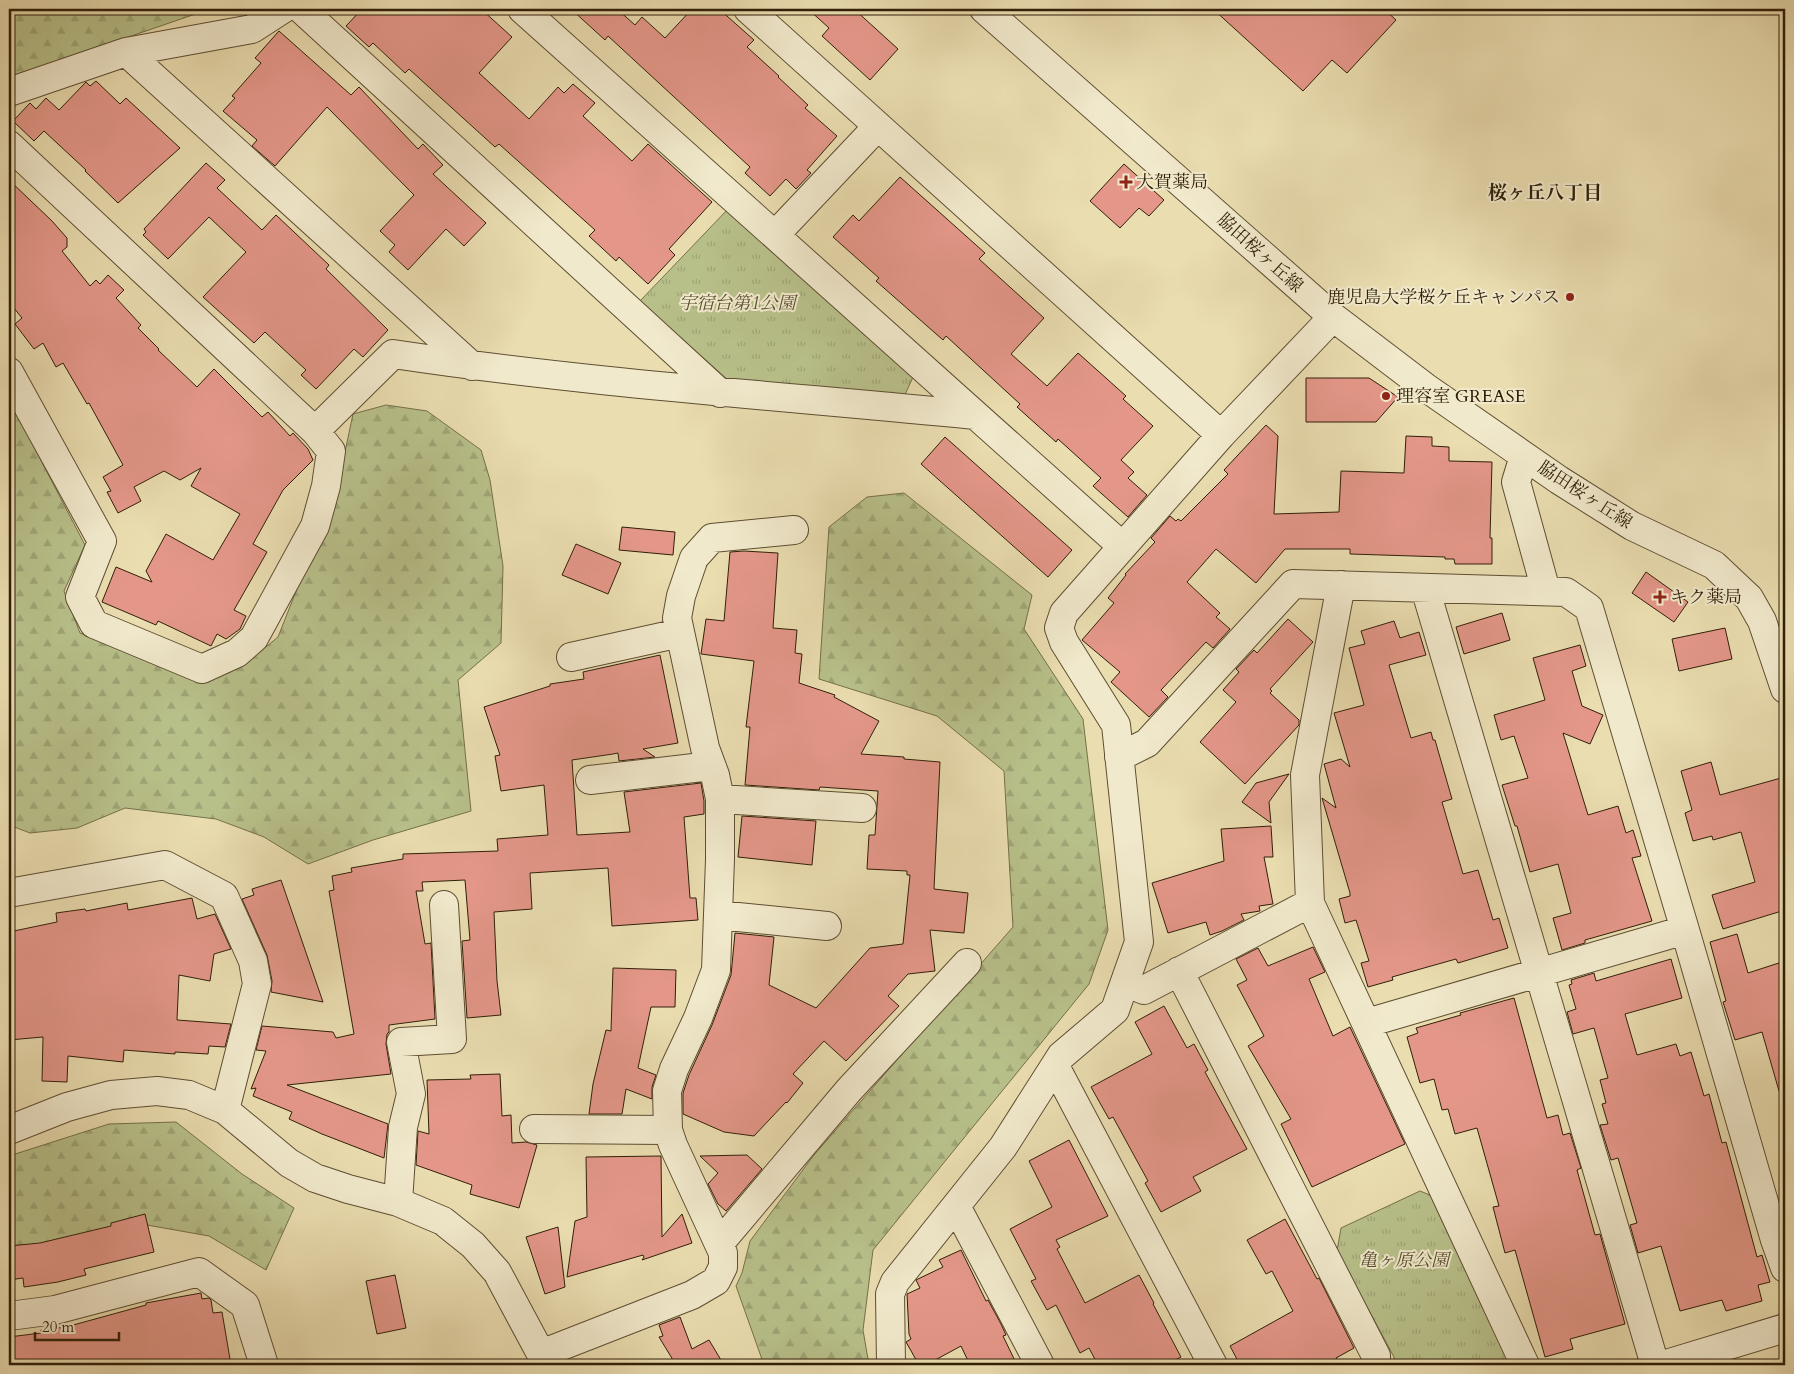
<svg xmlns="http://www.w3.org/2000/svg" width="1794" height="1374" font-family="Cardo,'Noto Serif JP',serif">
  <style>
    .grass { fill: url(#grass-tufts); stroke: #747049 }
    .forest { fill: url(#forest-firs); stroke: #747049 }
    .building { fill: #e49789; stroke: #301f08 }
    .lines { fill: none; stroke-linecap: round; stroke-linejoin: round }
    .minor-casing { stroke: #5e4e32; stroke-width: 30 }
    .minor { stroke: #f1e9cc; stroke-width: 28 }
    .poi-dot { fill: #8f2418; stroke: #f1e9cc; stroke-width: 2 }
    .labels { text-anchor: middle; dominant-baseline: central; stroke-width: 4; stroke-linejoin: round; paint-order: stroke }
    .poi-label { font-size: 18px; fill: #301f08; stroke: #f1e9cc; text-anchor: start }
    .street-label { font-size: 18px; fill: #301f08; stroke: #f1e9cc }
    .park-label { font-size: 18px; font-style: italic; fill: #594f2f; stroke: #f1e9cc }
    .neighbourhood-label { font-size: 19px; font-weight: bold; fill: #301f08; stroke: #f1e9cc }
  </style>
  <defs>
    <pattern id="grass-tufts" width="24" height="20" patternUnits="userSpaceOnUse" patternTransform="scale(1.25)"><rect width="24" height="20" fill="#b8c08a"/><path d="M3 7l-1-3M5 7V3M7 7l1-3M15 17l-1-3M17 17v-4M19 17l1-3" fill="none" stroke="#9ea576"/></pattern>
    <pattern id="forest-firs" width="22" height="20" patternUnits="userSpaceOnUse" patternTransform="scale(1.25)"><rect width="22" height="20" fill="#b8c08a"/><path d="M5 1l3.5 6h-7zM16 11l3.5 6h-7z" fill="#9ea576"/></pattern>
  </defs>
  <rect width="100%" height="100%" fill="#eaddb0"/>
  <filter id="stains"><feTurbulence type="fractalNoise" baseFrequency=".004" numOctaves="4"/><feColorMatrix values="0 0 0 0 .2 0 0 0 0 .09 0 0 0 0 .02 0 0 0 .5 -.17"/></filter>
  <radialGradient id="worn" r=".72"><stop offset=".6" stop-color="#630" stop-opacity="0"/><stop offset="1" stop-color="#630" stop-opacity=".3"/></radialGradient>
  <path class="grass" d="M 729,208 L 913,377 L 903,399 L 728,380 L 640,301 Z
    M 1420,1191 L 1435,1197 L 1513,1365 L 1394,1365 L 1394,1357 L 1337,1251 L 1341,1228 Z"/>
  <path class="forest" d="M 15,9 L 210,9 L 9,78 L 9,12 Z
    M 9,399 L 85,545 L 64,591 L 80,633 L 207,679 L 244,665 L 278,637 L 338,485 L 353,414 L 386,405 L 427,411 L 481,450 L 490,480 L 503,566 L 501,643 L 458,680 L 471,811 L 373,840 L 308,864 L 264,837 L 216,819 L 125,808 L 77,828 L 30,833 L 9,825 Z
    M 904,493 L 1032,595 L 1024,629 L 1083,719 L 1108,930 L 1089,984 L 873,1250 L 863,1330 L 869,1365 L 764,1365 L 736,1286 L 742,1273 L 750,1241 L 814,1155 L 1013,927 L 1004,771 L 937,716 L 819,679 L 829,527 L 867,497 Z
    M 176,1122 L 242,1174 L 294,1208 L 266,1270 L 209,1236 L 147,1225 L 20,1266 L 9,1267 L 9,1156 L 109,1124 Z"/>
  <path class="building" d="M 362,9 L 481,9 L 512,37 L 479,73 L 529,119 L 558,87 L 564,93 L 573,84 L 595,103 L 583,116 L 632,161 L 648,144 L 712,202 L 669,249 L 675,255 L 648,284 L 619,257 L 616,261 L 589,236 L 595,230 L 499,144 L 495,147 L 409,69 L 405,73 L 373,43 L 369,47 L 346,26 Z
    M 571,9 L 617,9 L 635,25 L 642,17 L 665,38 L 692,9 L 719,9 L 754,40 L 747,47 L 779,76 L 778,77 L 808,105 L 805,108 L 837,136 L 807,170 L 811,173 L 796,189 L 786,179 L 770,196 L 745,173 L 750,167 L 608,36 L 605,40 Z
    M 808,9 L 854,9 L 898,49 L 870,80 L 822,36 L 829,28 Z
    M 1213,9 L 1384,9 L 1396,20 L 1347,73 L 1332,60 L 1303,91 Z
    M 279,31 L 351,95 L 359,87 L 418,149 L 423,144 L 443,165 L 433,174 L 486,223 L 464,246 L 446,229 L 408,270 L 389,252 L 395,245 L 380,231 L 414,195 L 327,107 L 275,166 L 252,146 L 257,140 L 223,111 L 235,98 L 232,96 L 261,63 L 255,58 Z
    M 96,81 L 120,104 L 126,98 L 180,148 L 118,203 L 85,171 L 86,170 L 44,131 L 34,141 L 13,121 L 30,103 L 36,109 L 46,98 L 59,110 L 86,82 L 90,86 Z
    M 206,163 L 225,180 L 217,188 L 262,230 L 276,215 L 329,265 L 326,269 L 388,330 L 363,357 L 354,349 L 316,389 L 301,375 L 306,370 L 265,332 L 254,343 L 203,297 L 246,252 L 209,217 L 168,259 L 143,235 L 146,232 L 144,229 Z
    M 1124,164 L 1164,200 L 1149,216 L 1139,208 L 1120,228 L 1090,201 Z
    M 900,177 L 985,253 L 979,259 L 1044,318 L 1011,354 L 1047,386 L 1078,353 L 1126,396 L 1123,399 L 1153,426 L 1121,460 L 1134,472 L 1128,478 L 1147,495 L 1128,517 L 1093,486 L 1101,478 L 1058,439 L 1056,442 L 1017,407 L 1020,404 L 946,336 L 943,340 L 876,281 L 879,278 L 833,237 L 853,215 L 859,221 Z
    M 9,180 L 52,221 L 67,238 L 67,247 L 62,251 L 90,286 L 96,280 L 100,284 L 108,275 L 124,290 L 116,298 L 141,325 L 138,328 L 159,349 L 158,350 L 197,387 L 214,369 L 262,417 L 268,412 L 290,436 L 293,433 L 308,449 L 313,460 L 283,490 L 253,544 L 267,552 L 234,610 L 246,616 L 240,629 L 226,639 L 217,634 L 211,646 L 158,621 L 156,625 L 102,602 L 116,567 L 152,582 L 146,571 L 166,534 L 213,560 L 240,514 L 191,486 L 201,468 L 180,480 L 164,471 L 134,487 L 141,501 L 118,513 L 107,492 L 111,491 L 103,477 L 123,465 L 89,403 L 87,404 L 63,363 L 56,367 L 43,343 L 34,349 L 15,324 L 22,318 L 9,302 Z
    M 1306,378 L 1369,378 L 1398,397 L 1376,422 L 1306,422 Z
    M 1266,425 L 1278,436 L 1274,514 L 1339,512 L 1341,471 L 1404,473 L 1406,436 L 1432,437 L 1432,446 L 1449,447 L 1449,461 L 1492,462 L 1490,538 L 1492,538 L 1492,564 L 1455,564 L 1454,559 L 1445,559 L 1445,557 L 1350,554 L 1350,549 L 1285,549 L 1256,583 L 1216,549 L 1187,582 L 1220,613 L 1216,617 L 1230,629 L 1213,648 L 1206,642 L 1161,690 L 1168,697 L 1149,717 L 1111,682 L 1120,672 L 1082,640 L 1114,603 L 1108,598 L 1126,575 L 1125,574 L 1155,542 L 1151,538 L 1170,516 L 1176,521 L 1178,519 L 1181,521 L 1228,474 L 1224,470 Z
    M 945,437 L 1072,550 L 1048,577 L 921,464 Z
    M 622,527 L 675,532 L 673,555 L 619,550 Z
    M 576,544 L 621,563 L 608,594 L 562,575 Z
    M 744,551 L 778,553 L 773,628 L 797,630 L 795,653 L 802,654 L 799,683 L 835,695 L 834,697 L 879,721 L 861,754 L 904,757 L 904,759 L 940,762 L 934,889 L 968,893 L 964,933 L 930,930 L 935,971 L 908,974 L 888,996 L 899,1006 L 846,1061 L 824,1041 L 793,1074 L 803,1083 L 787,1103 L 786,1102 L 754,1136 L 724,1132 L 683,1114 L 683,1093 L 689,1075 L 712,1025 L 731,975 L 735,933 L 774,937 L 769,985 L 816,1008 L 870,948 L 903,944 L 910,875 L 907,875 L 907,871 L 867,869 L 869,835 L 875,835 L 878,791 L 820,787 L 819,790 L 745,785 L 750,727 L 746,727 L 754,661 L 701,654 L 706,619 L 724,621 L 730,552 Z
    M 1646,572 L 1688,602 L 1674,622 L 1632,593 Z
    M 1502,613 L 1510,640 L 1464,654 L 1456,627 Z
    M 1288,619 L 1313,642 L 1270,689 L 1272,691 L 1270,693 L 1299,720 L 1299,725 L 1245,784 L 1200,742 L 1236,702 L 1223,690 L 1239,672 L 1236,669 L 1254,650 L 1257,653 Z
    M 1394,621 L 1400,638 L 1419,632 L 1426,655 L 1389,665 L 1411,738 L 1431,732 L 1433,740 L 1435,740 L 1452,799 L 1442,802 L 1463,874 L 1478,870 L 1493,920 L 1499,918 L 1508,948 L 1458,963 L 1456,959 L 1392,977 L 1393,980 L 1368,987 L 1361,963 L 1369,961 L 1356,920 L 1345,923 L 1339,899 L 1350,896 L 1350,893 L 1322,798 L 1336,808 L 1324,764 L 1341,759 L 1350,767 L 1334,713 L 1364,705 L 1349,648 L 1365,644 L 1361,631 Z
    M 1725,628 L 1732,659 L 1679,671 L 1672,639 Z
    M 1580,645 L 1586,666 L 1572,671 L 1582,706 L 1603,715 L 1590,744 L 1563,733 L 1588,815 L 1618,806 L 1626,833 L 1633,830 L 1641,856 L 1632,858 L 1652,921 L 1585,940 L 1585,943 L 1562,950 L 1553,918 L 1571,913 L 1558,864 L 1530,872 L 1517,826 L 1515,826 L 1502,785 L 1528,778 L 1514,736 L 1501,740 L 1494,715 L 1545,700 L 1533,658 Z
    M 660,655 L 678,743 L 643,749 L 655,757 L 619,761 L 618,753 L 613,754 L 572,760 L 577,835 L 630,832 L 624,792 L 701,783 L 704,801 L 704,814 L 684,817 L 690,898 L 696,898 L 698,920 L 612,926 L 608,868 L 530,873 L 532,909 L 494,912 L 497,981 L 501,1015 L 467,1018 L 462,941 L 470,940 L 465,880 L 422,882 L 423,891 L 416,891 L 425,944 L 431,943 L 435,1019 L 389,1025 L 389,1032 L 387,1034 L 386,1044 L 391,1074 L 287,1085 L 388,1124 L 384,1158 L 322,1134 L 289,1119 L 292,1112 L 253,1096 L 256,1088 L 251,1089 L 266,1051 L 256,1050 L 262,1026 L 333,1032 L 336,1038 L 354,1034 L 329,891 L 334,890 L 332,876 L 352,872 L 351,868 L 403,859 L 403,854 L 498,851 L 497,839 L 548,835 L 544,785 L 501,791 L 495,756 L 500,755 L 484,707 L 550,686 L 550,684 L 584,679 L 583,672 Z
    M 1711,762 L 1720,795 L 1781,778 L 1785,792 L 1785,910 L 1723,929 L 1712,895 L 1755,882 L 1741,832 L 1713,840 L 1712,836 L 1693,841 L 1685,813 L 1692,810 L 1681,771 Z
    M 1289,774 L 1269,802 L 1271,823 L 1242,802 L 1256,783 Z
    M 742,816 L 816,821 L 812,865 L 738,857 Z
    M 1271,826 L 1273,857 L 1264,857 L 1273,904 L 1259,906 L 1260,911 L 1241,914 L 1244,920 L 1222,931 L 1210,935 L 1206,922 L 1168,933 L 1152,883 L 1224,861 L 1221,829 Z
    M 281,880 L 323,1002 L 271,992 L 272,981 L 267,955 L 242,899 L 254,895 L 252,889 Z
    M 192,898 L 197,919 L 215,914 L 231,949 L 214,954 L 210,981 L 179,975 L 177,1020 L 231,1024 L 225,1047 L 209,1046 L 208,1054 L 175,1052 L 175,1054 L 124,1050 L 123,1062 L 68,1056 L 67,1082 L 42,1081 L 43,1037 L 9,1040 L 9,932 L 57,922 L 56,913 L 85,909 L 86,911 L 127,903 L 128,910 Z
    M 1737,934 L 1748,973 L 1785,961 L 1785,1090 L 1779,1091 L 1762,1032 L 1735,1040 L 1723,1002 L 1726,1001 L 1710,942 Z
    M 1313,947 L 1325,972 L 1309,979 L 1333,1036 L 1350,1027 L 1405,1144 L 1312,1187 L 1281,1124 L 1291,1119 L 1248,1046 L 1264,1036 L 1237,985 L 1247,980 L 1236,959 L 1258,948 L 1268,966 Z
    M 1671,959 L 1682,998 L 1625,1014 L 1637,1055 L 1676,1044 L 1680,1056 L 1691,1052 L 1704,1096 L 1709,1094 L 1722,1143 L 1726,1142 L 1757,1257 L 1762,1255 L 1770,1282 L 1758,1285 L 1762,1301 L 1726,1311 L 1722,1300 L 1680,1311 L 1661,1246 L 1638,1253 L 1630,1225 L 1637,1223 L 1618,1158 L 1611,1160 L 1600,1125 L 1608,1124 L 1602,1104 L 1606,1103 L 1600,1080 L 1608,1078 L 1594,1028 L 1573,1034 L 1567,1012 L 1576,1009 L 1569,985 L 1572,984 L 1571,980 L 1594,973 L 1596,981 Z
    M 613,968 L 676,970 L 675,1007 L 651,1007 L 638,1068 L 656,1075 L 652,1087 L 652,1099 L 626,1089 L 622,1114 L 589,1114 L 593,1084 L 606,1030 L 611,1031 Z
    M 1514,998 L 1547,1118 L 1558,1115 L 1563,1135 L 1570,1133 L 1581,1168 L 1577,1170 L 1595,1235 L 1600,1234 L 1625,1324 L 1570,1339 L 1573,1349 L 1545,1357 L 1515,1250 L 1505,1253 L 1493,1207 L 1499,1206 L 1477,1128 L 1455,1134 L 1448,1109 L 1442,1110 L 1434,1079 L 1420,1083 L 1407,1037 L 1418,1033 L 1416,1028 L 1461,1015 L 1460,1013 Z
    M 1164,1006 L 1187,1048 L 1194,1044 L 1208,1070 L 1205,1072 L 1247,1149 L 1193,1177 L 1201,1191 L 1161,1212 L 1145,1183 L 1148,1181 L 1113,1117 L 1109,1119 L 1091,1087 L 1152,1054 L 1135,1022 Z
    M 500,1074 L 502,1116 L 511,1115 L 512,1143 L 526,1142 L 537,1145 L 519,1208 L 470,1194 L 472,1185 L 416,1165 L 418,1131 L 429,1134 L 427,1080 L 471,1079 L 470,1075 Z
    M 1069,1140 L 1108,1216 L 1056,1240 L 1060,1247 L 1057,1249 L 1085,1303 L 1139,1275 L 1154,1303 L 1153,1304 L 1181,1357 L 1165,1365 L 1098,1365 L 1089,1348 L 1080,1353 L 1056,1305 L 1047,1310 L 1031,1281 L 1036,1279 L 1010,1229 L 1052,1207 L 1029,1161 Z
    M 747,1155 L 762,1169 L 726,1211 L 718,1204 L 708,1184 L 718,1173 L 700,1156 Z
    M 661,1156 L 662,1237 L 682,1214 L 692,1243 L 642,1260 L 644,1257 L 643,1255 L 567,1277 L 575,1221 L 587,1217 L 586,1157 Z
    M 145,1214 L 154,1252 L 84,1269 L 86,1275 L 58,1282 L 24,1287 L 23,1278 L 9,1280 L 9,1246 L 40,1243 L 111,1226 L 111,1223 Z
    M 1285,1219 L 1317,1279 L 1319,1278 L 1354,1348 L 1336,1358 L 1340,1365 L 1240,1365 L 1230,1346 L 1293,1311 L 1272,1271 L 1266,1274 L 1247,1240 Z
    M 558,1227 L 565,1287 L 545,1294 L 526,1237 Z
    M 961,1250 L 986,1301 L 988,1300 L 1001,1324 L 1006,1335 L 1003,1336 L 1017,1365 L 970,1365 L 961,1346 L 926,1365 L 919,1365 L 906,1342 L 911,1339 L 909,1334 L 907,1294 L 920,1288 L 916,1280 L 918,1279 L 943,1267 L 939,1260 Z
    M 395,1275 L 406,1328 L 377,1334 L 366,1281 Z
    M 201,1293 L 202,1299 L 209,1298 L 211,1300 L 213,1313 L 222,1312 L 231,1365 L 9,1365 L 9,1337 L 41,1333 L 41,1330 L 66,1327 L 146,1305 L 146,1303 Z
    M 680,1317 L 692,1349 L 709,1340 L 724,1365 L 664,1365 L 673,1360 L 659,1337 L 663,1336 L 659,1325 Z"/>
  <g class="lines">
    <defs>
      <path id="minor" d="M 301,9 L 720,393
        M 522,9 L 1122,546
        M 748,9 L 1221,435
        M 984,9 L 1333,317 L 1425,387 L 1559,480 L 1632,526 L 1714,565 L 1749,598 L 1762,621 L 1785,689
        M 126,52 L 472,366
        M 9,92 L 126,52 L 252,29 L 283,9
        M 9,145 L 315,431 L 331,451 L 326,486 L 315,526 L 254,638 L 237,653 L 202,669 L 94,624 L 80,597 L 102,541 L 9,372
        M 775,235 L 878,126
        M 315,431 L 393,354 C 586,383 781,396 975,415
        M 1524,456 L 1516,482 L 1546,591
        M 1341,585 L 1305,775 L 1310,903 L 1525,1365
        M 1425,588 L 1655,1365
        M 571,657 L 680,633
        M 1119,757 L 1147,743 L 1293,584 L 1566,592 L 1589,608 L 1685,930 L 1775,1240 L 1785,1268
        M 590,780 L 711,766
        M 720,799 L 862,808
        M 9,893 L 165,865 L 224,896 L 253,961 L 257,984 L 225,1110
        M 718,915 L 827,926
        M 1179,971 L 1376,1356 L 1376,1365
        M 1125,982 L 1144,990 L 1310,903
        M 1367,1023 L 1685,930
        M 1055,1066 L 1213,1365
        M 534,1129 L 668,1130
        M 9,1130 L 67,1107 L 111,1095 L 157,1091 L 189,1095 L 225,1110 L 289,1163 L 315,1178 L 348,1189 L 398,1202 L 443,1221 L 473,1245 L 497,1272 L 541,1354 L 549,1365
        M 398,1202 L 403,1127 L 411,1094 L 401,1042 L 452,1039 L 444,905
        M 956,1206 L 1040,1365
        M 719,1244 L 849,1090 L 967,963
        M 9,1316 L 55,1310 L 199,1272 L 245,1305 L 264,1365
        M 541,1354 L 692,1295 L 716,1281 L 723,1267 L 723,1253 L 673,1145 L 668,1130 L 667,1091 L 674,1069 L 698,1018 L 716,970 L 720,859 L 720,799 L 715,775 L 705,748 L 677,618 L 681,596 L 694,558 L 712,538 L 794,530
        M 891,1365 L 890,1294 L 895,1282 L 1003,1147 L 1061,1056 L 1115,1010 L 1139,942 L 1116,725 L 1064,642 L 1059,628 L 1064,613 L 1221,435 L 1333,317
        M 1663,1365 L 1785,1328"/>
    </defs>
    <use href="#minor" class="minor-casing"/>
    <use href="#minor" class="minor"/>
  </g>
  <g class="poi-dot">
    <path d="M1123.5 174.5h5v5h5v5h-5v5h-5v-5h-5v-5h5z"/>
    <circle cx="1570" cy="297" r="5"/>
    <circle cx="1386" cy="396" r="5"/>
    <path d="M1657.5 589.5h5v5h5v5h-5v5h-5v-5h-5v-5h5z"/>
  </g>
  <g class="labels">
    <g class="poi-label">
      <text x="1136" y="182">大賀薬局</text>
      <text x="1560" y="297" text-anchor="end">鹿児島大学桜ケ丘キャンパス</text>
      <text x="1396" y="396">理容室 GREASE</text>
      <text x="1670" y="597">キク薬局</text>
    </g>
    <g class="street-label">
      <text transform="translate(1260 253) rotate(42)">脇田桜ヶ丘線</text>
      <text transform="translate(1585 495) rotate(33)">脇田桜ヶ丘線</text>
    </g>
    <g class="park-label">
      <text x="737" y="303">宇宿台第1公園</text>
      <text x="1404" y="1260">亀ヶ原公園</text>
    </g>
    <g class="neighbourhood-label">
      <text x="1545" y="193">桜ヶ丘八丁目</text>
    </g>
  </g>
  <rect width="1794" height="1374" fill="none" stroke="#eaddb0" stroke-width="30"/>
  <rect x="10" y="10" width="1774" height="1354" fill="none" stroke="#301f08" stroke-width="2.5"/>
  <rect x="15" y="15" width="1764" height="1344" fill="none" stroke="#301f08"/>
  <path d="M35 1332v8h84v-8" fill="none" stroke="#301f08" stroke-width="2.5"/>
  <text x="42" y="1332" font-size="15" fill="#301f08" stroke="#f1e9cc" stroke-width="4" paint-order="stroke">20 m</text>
  <rect width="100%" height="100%" filter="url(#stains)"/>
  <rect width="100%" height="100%" fill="url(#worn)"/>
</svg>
